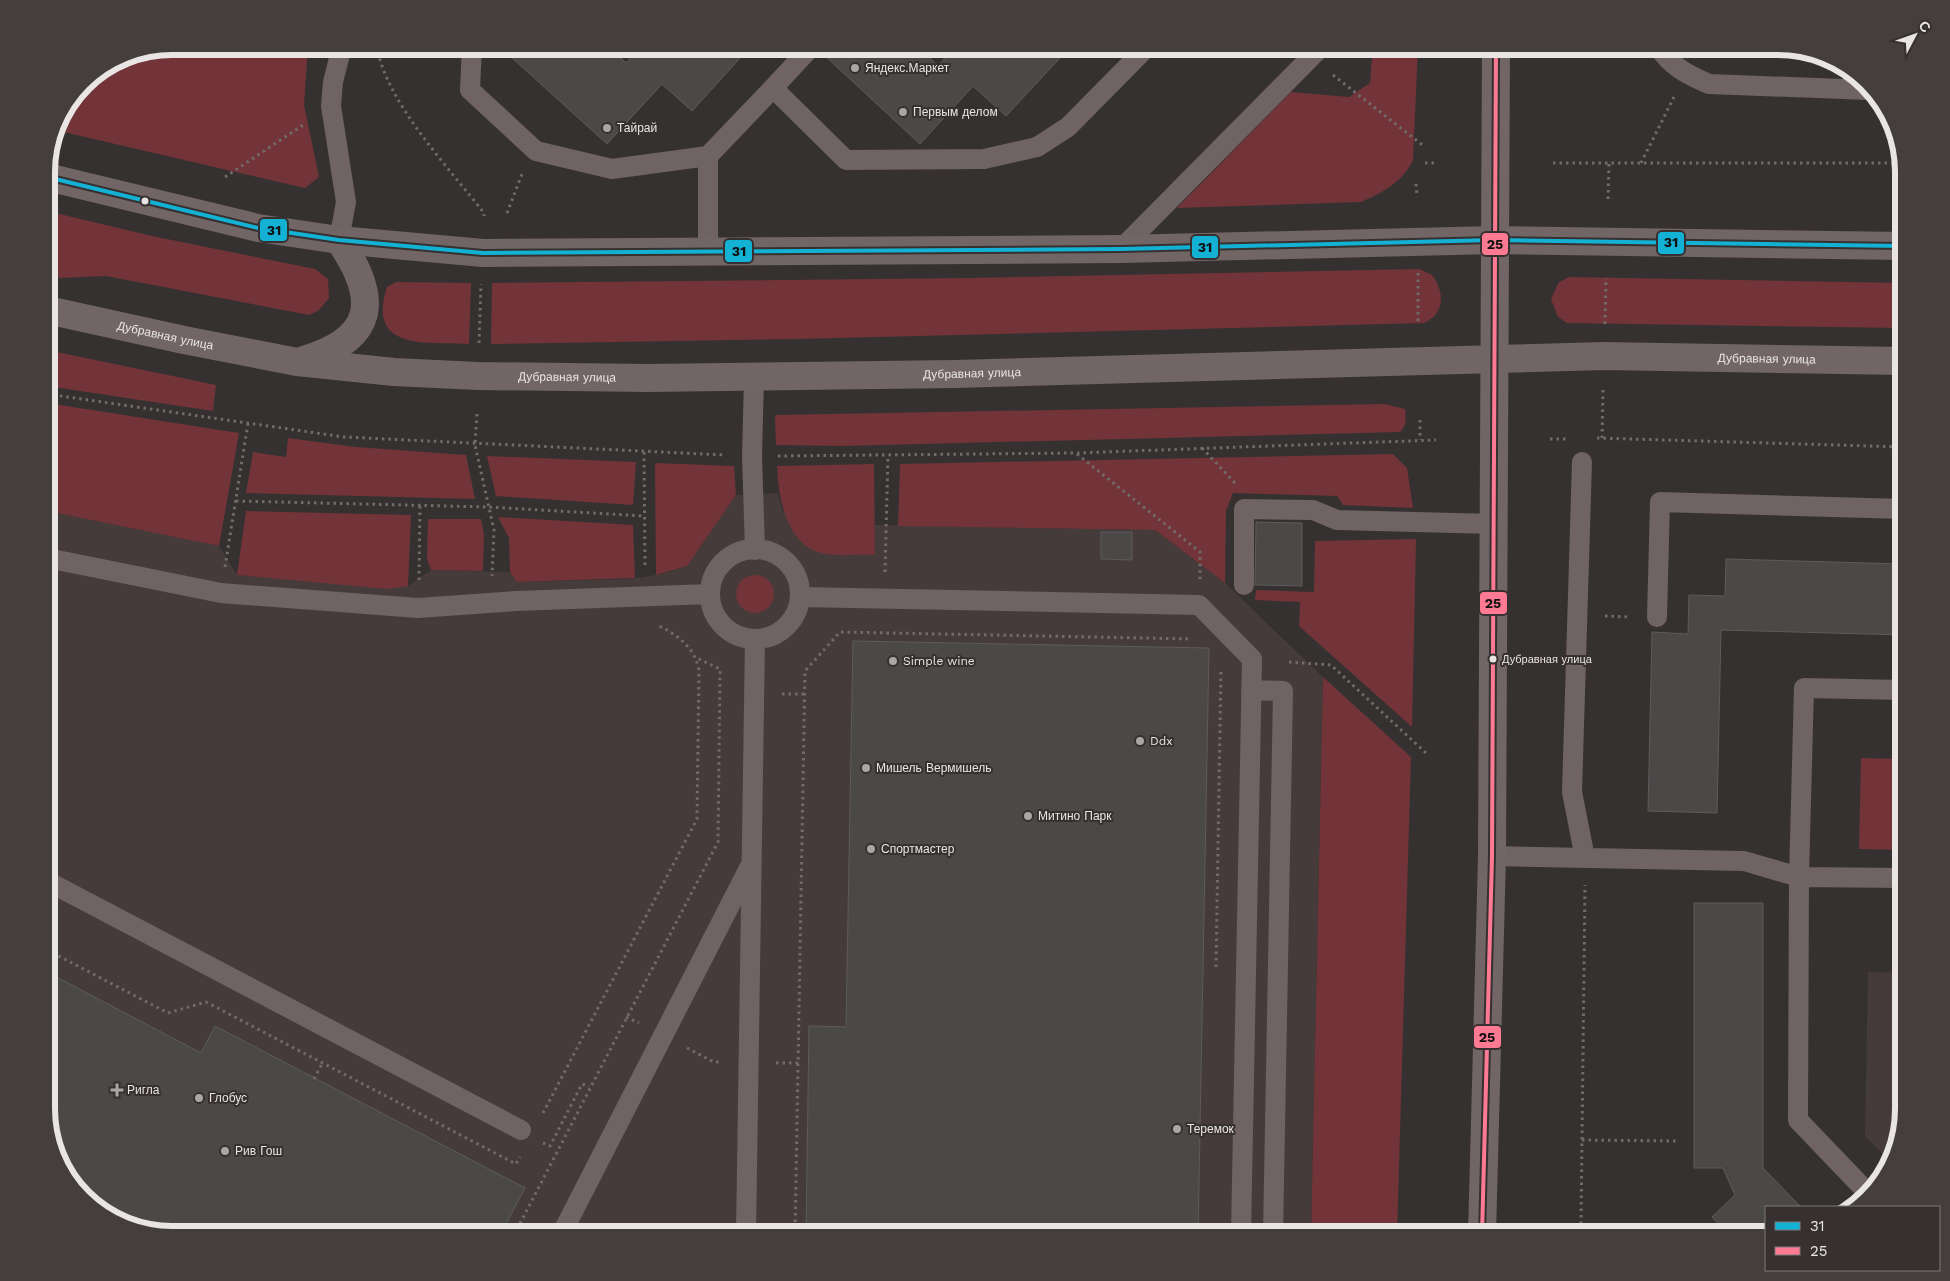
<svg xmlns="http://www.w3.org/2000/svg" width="1950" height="1281" font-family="'Work Sans',sans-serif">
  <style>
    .built { fill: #463b3b }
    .green { fill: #723438 }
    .building { fill: #4b4848; stroke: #5e5b5b }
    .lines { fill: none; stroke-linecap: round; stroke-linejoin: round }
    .path { stroke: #726b6b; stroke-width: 3; stroke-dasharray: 2.5 4; stroke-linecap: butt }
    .service { stroke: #6f6363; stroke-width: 20 }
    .secondary { stroke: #716565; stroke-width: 28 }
    .bus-1-casing { stroke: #363030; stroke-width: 8 }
    .bus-2-casing { stroke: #363030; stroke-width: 8 }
    .bus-1 { stroke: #13b2d5; stroke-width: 4 }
    .bus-2 { stroke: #fe7a93; stroke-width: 4 }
    .poi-dot { fill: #aaa6a6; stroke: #363030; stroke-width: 2 }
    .bus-dot { fill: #e9e5e5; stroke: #363030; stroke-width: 2 }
    .labels { text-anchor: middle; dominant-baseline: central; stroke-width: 4; stroke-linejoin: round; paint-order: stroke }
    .bus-label { font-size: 11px; fill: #e9e5e5; stroke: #363030; text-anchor: start }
    .poi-label { font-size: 12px; fill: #e9e5e5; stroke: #363030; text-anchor: start }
    .street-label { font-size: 12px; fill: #e9e5e5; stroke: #363030 }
    .rim { fill: none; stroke: #e9e5e5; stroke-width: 6 }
    .line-badge { stroke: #363030; stroke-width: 2 }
    .pale-badge-label { font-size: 14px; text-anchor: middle; font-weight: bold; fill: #111 }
  </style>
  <rect width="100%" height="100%" fill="#353131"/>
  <path class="built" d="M 1303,46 L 1420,46 L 1420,55 L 1303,49 Z
    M 778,493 L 782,509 L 804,543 L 821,553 L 875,555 L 875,525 L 1155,530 L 1225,583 L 1323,677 L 1311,1235 L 172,1235 L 63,1172 L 47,1117 L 47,511 L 219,546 L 237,575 L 408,586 L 431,570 L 510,572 L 517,582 L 631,579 L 662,574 L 687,566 L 736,495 Z
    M 1868,972 L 1904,973 L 1904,1109 L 1888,1160 L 1865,1136 Z"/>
  <path class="green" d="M 172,46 L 308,46 L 304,105 L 319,177 L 305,188 L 55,130 L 56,124 L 83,83 L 124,56 Z
    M 1373,46 L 1418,46 L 1413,160 C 1403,182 1382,193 1361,202 L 1177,208 L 1291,92 L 1349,97 L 1370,83 Z
    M 47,211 L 152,236 L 315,269 L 328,279 L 329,298 L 319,310 L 309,315 L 106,276 L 61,278 L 47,275 Z
    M 1419,269 L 1432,275 C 1445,292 1445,314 1424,323 L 798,339 L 491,344 L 492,283 L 969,278 Z
    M 1569,277 L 1904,283 L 1904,328 L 1567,323 L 1558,317 L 1551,299 L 1559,282 Z
    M 396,282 L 471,283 L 469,344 C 426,342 366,351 387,287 Z
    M 47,350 L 216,385 L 213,411 L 47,386 Z
    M 47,403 L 239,433 L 219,546 L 47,511 Z
    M 1385,404 L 1405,409 C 1406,418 1407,425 1400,432 L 843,446 L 776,445 L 775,415 Z
    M 288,438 L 356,447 L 466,455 L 475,499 L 246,493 L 253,452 L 286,457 Z
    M 1393,454 L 1407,468 L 1413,508 L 1343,505 L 1337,496 L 1233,493 L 1226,511 L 1225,583 L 1155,530 L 898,526 L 900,464 Z
    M 487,456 L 636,462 L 633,505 L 496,496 Z
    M 655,463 L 734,466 L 736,495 L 687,566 L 656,575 Z
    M 874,464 L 875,555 C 859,554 838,557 821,553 C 786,544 778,496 777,466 Z
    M 246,511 L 411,515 L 408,586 L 386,589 L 237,575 Z
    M 498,517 L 633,525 L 635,578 L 517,582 L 510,572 L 509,538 Z
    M 428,519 L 481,519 L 484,534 L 483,571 L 431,570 L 427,559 Z
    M 1416,539 L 1412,727 L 1299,626 L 1300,602 L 1255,600 L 1256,590 L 1314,592 L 1315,541 Z
    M736 594a19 19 0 1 1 38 0a19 19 0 1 1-38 0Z
    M 1323,677 L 1411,757 L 1397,1235 L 1311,1235 Z
    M 1861,758 L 1904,759 L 1904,850 L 1859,849 Z"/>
  <path class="building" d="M 517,46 L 616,46 L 619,49 L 615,52 L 626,63 L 641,46 L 751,46 L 692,111 L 662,84 L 607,144 L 509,55 Z
    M 831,46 L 925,46 L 930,51 L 927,55 L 938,66 L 955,46 L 1071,46 L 1006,116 L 973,86 L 920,144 L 823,54 Z
    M 1256,522 L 1302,523 L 1302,586 L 1255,585 Z
    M 1101,532 L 1132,532 L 1132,560 L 1101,559 Z
    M 1726,559 L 1904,564 L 1904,635 L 1721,630 L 1717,813 L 1648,811 L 1652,632 L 1688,634 L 1689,595 L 1725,596 Z
    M 853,641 L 1209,648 L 1198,1235 L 806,1235 L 809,1026 L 846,1027 Z
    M 1694,903 L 1763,903 L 1763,1168 L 1801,1207 L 1766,1207 L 1766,1235 L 1729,1235 L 1712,1217 L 1735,1195 L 1723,1168 L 1694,1168 Z
    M 47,972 L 201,1053 L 215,1026 L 525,1188 L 500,1235 L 172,1235 L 102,1214 L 63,1172 L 47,1117 Z"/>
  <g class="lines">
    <path class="path" d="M 377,46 C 385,101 449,168 484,213 L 484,216
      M 1333,75 L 1425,147
      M 1425,163 L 1435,163
      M 1553,163 L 1901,163
      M 1641,163 L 1674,97
      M 225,177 L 306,123
      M 1416,184 L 1417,197
      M 1608,199 L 1609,163
      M 507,213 L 522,174
      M 1418,273 L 1418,323
      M 1605,324 L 1606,278
      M 479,343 L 481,284
      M 47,394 L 344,437 L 725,455
      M 477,414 L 475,445 L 494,530 L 492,576
      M 1420,420 L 1420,440
      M 1597,438 L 1904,447
      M 1602,438 L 1603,390
      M 1550,439 L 1566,439
      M 1202,448 L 1235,483
      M 644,452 L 645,568
      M 1077,454 L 1200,552 L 1200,579
      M 778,456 L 1076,453 L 1436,440
      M 236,501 L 489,507 L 644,516
      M 225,567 L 248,423
      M 885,572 L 888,455
      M 419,580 L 420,506
      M 1605,616 L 1629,617
      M 1289,662 L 1331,665 L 1426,753
      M 782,694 L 804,694
      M 47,950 L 168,1013 L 206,1002 L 516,1164 L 520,1157
      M 1216,967 L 1221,668
      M 626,1017 L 639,1023
      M 687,1048 L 714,1062 L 722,1062
      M 776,1063 L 798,1063
      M 314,1079 L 323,1062
      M 543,1113 L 697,819 L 699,670 C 695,648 677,634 657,625
      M 1582,1140 L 1677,1141
      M 543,1143 L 550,1146 L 582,1084 L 589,1087
      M 1581,1224 L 1585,885
      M 514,1235 L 718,842 L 720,669 L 697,658
      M 795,1235 L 805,671 L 840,632 L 1192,639"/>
    <path class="service" d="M 472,46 L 470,90 L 536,151 L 612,169 L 708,156
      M 1658,46 C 1670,66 1688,75 1709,84 L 1869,90
      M 773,88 L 812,46
      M 339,240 L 346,202 L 331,106 L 333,82 L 342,46
      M 1121,249 L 1322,46
      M 708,252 L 708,156 L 773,88 L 846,160 L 984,159 L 1037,147 L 1068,127 L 1143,51 L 1145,46
      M 754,377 L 752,456 L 755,550
      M 1582,462 L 1572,792 L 1585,858
      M710 594a45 45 0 1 1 90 0a45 45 0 1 1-90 0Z
      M 47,558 L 221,593 L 418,608 L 516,601 L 710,594
      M 1244,585 L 1244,509 L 1313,510 L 1337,520 L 1494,524
      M 800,597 L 1199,605 L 1252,659 L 1241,1235
      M 1657,617 L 1660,502 L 1904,509
      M 1251,690 L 1283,691 L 1273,1235
      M 1492,856 L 1744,861 L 1799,877 L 1804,688 L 1904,690
      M 47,881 L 521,1130
      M 1868,1193 L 1798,1120 L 1799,877 L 1904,878
      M 561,1235 L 749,868
      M 746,1235 L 755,639"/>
    <g class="secondary">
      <path d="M 47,177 L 258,228 L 339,240 L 483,253 L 1121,249 L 1494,240 L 1904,246"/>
      <path id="s1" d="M 47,310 L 184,340 L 297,362 L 394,372 L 478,376 L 647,378 L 955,374 L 1604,356 L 1904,361"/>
      <path d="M 304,360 C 377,338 379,298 339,240"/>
      <path d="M 1482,1235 L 1492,856 L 1496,46"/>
    </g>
    <defs>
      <path id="bus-1" d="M 47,177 L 258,228 L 339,240 L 483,253 L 1121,249 L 1494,240 L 1904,246"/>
      <path id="bus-2" d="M 1482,1235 L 1492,856 L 1496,46"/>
    </defs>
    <use href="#bus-1" class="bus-1-casing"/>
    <use href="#bus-2" class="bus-2-casing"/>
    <use href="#bus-1" class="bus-1"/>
    <use href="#bus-2" class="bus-2"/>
  </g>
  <g class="poi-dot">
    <circle cx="855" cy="68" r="5"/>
    <circle cx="903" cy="112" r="5"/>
    <circle cx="607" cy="128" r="5"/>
    <circle cx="893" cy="661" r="5"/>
    <circle cx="1140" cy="741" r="5"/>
    <circle cx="866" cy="768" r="5"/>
    <circle cx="1028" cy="816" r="5"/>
    <circle cx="871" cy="849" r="5"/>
    <path d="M114.5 1082.5h5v5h5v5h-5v5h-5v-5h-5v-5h5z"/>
    <circle cx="199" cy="1098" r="5"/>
    <circle cx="1177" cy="1129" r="5"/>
    <circle cx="225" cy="1151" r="5"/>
  </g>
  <g class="bus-dot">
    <circle cx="145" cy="201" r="4.5"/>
    <circle cx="1493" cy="659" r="4.5"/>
  </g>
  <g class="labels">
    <g class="bus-label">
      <text x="1502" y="659">Дубравная улица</text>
    </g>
    <g class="poi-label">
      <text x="865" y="68">Яндекс.Маркет</text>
      <text x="913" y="112">Первым делом</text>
      <text x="617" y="128">Тайрай</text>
      <text x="903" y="661">Simple wine</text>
      <text x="1150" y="741">Ddx</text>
      <text x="876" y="768">Мишель Вермишель</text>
      <text x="1038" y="816">Митино Парк</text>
      <text x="881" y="849">Спортмастер</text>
      <text x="127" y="1090">Ригла</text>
      <text x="209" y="1098">Глобус</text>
      <text x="1187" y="1129">Теремок</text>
      <text x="235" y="1151">Рив Гош</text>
    </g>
    <g class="street-label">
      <text stroke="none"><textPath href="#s1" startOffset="121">Дубравная улица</textPath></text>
      <text stroke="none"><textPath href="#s1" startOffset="1726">Дубравная улица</textPath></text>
      <text stroke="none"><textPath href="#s1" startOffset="931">Дубравная улица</textPath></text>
      <text stroke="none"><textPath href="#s1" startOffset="526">Дубравная улица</textPath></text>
    </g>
  </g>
  <path d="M0 0H1950V1281H0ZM172 55H1778A117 117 0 0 1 1895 172V1109A117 117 0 0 1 1778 1226H172A117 117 0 0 1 55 1109V172A117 117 0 0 1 172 55Z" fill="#443e3e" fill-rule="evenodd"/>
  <path class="rim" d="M172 55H1778A117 117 0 0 1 1895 172V1109A117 117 0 0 1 1778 1226H172A117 117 0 0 1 55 1109V172A117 117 0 0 1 172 55Z"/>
  <g class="line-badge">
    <rect x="259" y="218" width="29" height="24" rx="5" fill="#13b2d5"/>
    <rect x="1657" y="231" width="28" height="24" rx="5" fill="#13b2d5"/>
    <rect x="1481" y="232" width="28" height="24" rx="5" fill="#fe7a93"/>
    <rect x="1191" y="235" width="28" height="24" rx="5" fill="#13b2d5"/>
    <rect x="724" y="239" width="29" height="24" rx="5" fill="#13b2d5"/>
    <rect x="1479" y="591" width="29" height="24" rx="5" fill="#fe7a93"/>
    <rect x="1473" y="1025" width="29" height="24" rx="5" fill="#fe7a93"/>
  </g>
  <g class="pale-badge-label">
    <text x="274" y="235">31</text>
    <text x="1671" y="247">31</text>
    <text x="1495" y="249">25</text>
    <text x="1205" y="252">31</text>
    <text x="739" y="256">31</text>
    <text x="1493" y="608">25</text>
    <text x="1487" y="1042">25</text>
  </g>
  <rect x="1765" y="1206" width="175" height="65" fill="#363030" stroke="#7e7878"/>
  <rect x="1775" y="1222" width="25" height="8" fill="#13b2d5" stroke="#7e7878"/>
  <text x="1810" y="1231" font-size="15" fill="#e9e5e5">31</text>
  <rect x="1775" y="1247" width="25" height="8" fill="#fe7a93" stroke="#7e7878"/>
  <text x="1810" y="1256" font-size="15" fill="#e9e5e5">25</text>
  <g transform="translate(1915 35) rotate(49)" stroke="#363030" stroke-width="4" paint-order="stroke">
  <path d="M0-4L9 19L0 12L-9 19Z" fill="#e9e5e5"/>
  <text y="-8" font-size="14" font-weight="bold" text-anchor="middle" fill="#e9e5e5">С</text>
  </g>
</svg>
